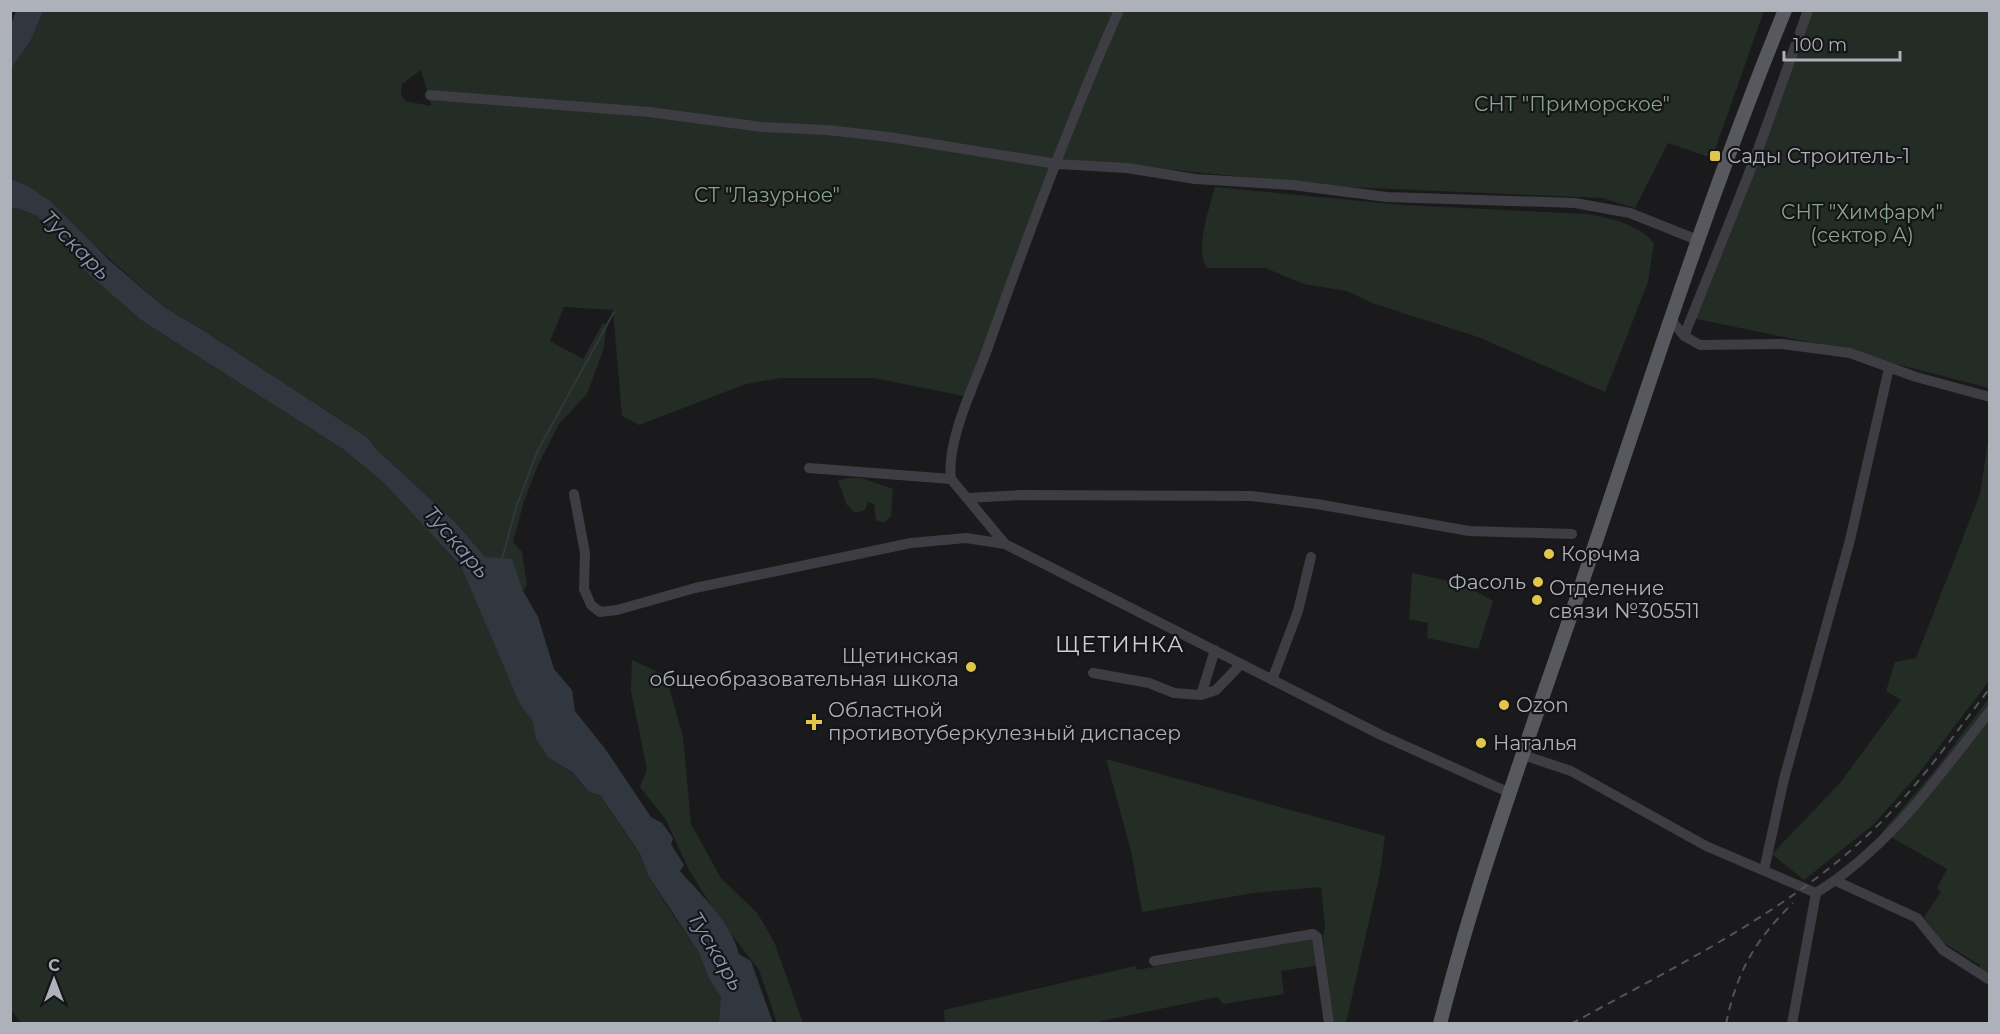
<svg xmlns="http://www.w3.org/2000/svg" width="2000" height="1034" font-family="Montserrat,sans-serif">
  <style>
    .green { fill: #242c26; fill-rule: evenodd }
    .water { fill: #31373f }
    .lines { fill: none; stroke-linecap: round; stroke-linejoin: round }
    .stream { stroke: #31373f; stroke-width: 2 }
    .minor { stroke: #3d3d43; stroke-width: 10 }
    .major { stroke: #58585f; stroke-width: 14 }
    .rail { stroke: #535359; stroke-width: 2; stroke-dasharray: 8 6; stroke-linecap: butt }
    .poi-dot { fill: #e2c64c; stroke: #151517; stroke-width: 2 }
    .labels { text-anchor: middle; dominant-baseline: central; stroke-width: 4.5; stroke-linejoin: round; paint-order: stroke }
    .park-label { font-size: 20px; fill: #87a38d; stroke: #151517 }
    .poi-label { font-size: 20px; fill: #aeb0ba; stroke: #151517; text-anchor: start }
    .water-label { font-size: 21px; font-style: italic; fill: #8898b2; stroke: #151517 }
    .quarter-label { font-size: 22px; letter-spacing: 1.5px; fill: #cecfd7; stroke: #151517 }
  </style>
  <rect width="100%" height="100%" fill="#1a1a1c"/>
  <path class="green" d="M 43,11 L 1764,11 L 1712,158 L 1668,143 L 1635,208 L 1602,198 L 1345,187 L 1062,159 L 993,338 L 974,398 L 874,378 L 782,378 L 746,384 L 639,425 L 622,416 L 613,310 L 564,307 L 550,341 L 583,359 L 603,323 L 607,325 L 603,351 L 587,394 L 559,424 L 539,463 L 524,501 L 513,542 L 522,552 L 527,585 L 523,591 L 485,557 L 456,523 L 374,447 L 368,438 L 204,331 L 164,307 L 26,185 L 11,179 L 11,69 L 31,40 ZM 421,70 L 431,105 L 431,106 L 405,101 L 401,94 L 402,84 Z
    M 1804,11 L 1989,11 L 1989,388 L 1823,345 L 1687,317 L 1715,248 Z
    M 1215,187 L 1403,205 L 1587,214 C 1610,218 1638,224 1654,243 L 1648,282 L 1605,392 L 1478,337 L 1372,303 L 1347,291 L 1304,284 L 1265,268 L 1207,268 C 1194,252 1210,205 1215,187 Z
    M 10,208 L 20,209 L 37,216 L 48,226 L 64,240 L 86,272 L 141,320 L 343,449 L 385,484 L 461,566 L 479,577 L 532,720 L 536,739 L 549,757 L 573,774 L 588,791 L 601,796 L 640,855 L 649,877 L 669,909 L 698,951 L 709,977 L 753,1023 L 21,1023 L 10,1008 Z
    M 1989,434 L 1989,681 L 1919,773 L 1873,825 L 1804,880 L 1772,854 L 1840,783 L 1901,700 L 1886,691 L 1895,662 L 1916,658 L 1980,494 Z
    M 847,478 L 861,478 L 893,489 L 891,516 L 884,523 L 876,520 L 874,504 L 868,502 L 865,510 L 855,513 L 847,505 L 838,481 Z
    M 1412,573 L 1463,584 L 1493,601 L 1478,649 L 1427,638 L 1428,623 L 1409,619 Z
    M 632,660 L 666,676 L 683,737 L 691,824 L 721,878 L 758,914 L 775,944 L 803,1023 L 777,1023 L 759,970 L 719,918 L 689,870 L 666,820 L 640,787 L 647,769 L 631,691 Z
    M 1989,698 L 1989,984 L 1978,977 L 1980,965 L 1942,942 L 1924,917 L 1941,892 L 1937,888 L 1947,869 L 1882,832 L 1935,770 Z
    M 1106,759 L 1385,836 L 1380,873 L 1346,1023 L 1333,1023 L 1323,939 L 1325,926 L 1321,887 L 1253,893 L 1142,912 L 1131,851 Z
    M 1314,938 L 1321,965 L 1281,971 L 1284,994 L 1223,1004 L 1218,997 L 1101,1021 L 1101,1023 L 945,1023 L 944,1010 L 1135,966 L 1137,970 Z"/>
  <path class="water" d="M 16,11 L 43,11 L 31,40 L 11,69 L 11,25 Z
    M 11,179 L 26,185 L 49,200 L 109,260 L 164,307 L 204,331 L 368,438 L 374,447 L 456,523 L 485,557 L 512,559 L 523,591 L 538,617 L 554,669 L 572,690 L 575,711 L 606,750 L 651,817 L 662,823 L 673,838 L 671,844 L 684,865 L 680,871 C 701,895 731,922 739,954 L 751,961 L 773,1023 L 719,1023 L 721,997 L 709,978 L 698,951 L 649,877 L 640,854 L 601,796 L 588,791 L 573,773 L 548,757 L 536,739 L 532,720 L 520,704 L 461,566 L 385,484 L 343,449 L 141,320 L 86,272 L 64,240 L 48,226 L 37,216 L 20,209 L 11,208 Z"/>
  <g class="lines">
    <path class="stream" d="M 502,559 L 516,508 L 537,452 L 614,312"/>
    <path class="minor" d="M 430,95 L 649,112 L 762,127 L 827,130 L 889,137 L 1057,164 L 1127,168 L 1195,179 L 1292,185 L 1387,197 L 1575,203 L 1630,213 L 1700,241
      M 1672,321 L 1684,336 L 1700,345 L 1782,344 L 1850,353 L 1916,377 L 1990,397
      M 1684,336 L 1756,156 L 1808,10
      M 809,468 L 951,479
      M 574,494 L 585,553 L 584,589 L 591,605 L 600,612 L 617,610 L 695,588 L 911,543 L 966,538 L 1005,544 L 1381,735 L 1510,793
      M 967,498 L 1021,495 L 1251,496 L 1317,504 L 1469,531 L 1572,534
      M 1005,544 L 951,479 C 946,440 975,384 988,347 C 1028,234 1070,120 1119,10
      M 1093,673 L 1149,683 L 1174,693 L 1201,695 L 1216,690 L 1241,664
      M 1272,680 L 1298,611 L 1311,557
      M 1201,695 L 1215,650
      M 1523,755 L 1571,771 L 1706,846 L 1816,893
      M 1764,870 L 1784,779 L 1850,540 L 1889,368
      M 1836,881 L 1917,918 L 1943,950 L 1990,980
      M 1816,893 C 1889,848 1937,778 1990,711
      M 1154,961 L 1313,934 L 1317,937 L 1329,1024
      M 1792,1024 L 1816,893"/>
    <path class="major" d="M 1440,1024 C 1479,869 1536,719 1587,568 C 1650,381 1710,193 1785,10"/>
    <path class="rail" d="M 1571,1024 C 1674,967 1790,911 1874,829 C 1918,787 1953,736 1990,688
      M 1726,1024 C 1737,971 1755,940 1793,903"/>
  </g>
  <g class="poi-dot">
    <rect x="1709" y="150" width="12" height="12" rx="3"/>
    <circle cx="1549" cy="554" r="6"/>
    <circle cx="1538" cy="582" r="6"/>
    <circle cx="1537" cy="600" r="6"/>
    <circle cx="971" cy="667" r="6"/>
    <circle cx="1504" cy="705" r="6"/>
    <path d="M811 713h6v6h6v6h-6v6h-6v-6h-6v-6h6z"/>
    <circle cx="1481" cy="743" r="6"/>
  </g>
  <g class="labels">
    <g class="park-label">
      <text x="1572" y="104">СНТ "Приморское"</text>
      <text x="767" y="195">СТ "Лазурное"</text>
      <text x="1862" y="212">СНТ "Химфарм"<tspan x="1862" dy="23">(сектор А)</tspan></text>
    </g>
    <g class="poi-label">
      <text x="1727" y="156">Сады Строитель-1</text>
      <text x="1561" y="554">Корчма</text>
      <text x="1526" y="582" text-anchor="end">Фасоль</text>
      <text x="1549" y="588">Отделение<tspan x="1549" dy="23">связи №305511</tspan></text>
      <text x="959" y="656" text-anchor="end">Щетинская<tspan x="959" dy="23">общеобразовательная школа</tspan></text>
      <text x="1516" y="705">Ozon</text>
      <text x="828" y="710">Областной<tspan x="828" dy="23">противотуберкулезный диспасер</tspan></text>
      <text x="1493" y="743">Наталья</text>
    </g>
    <g class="water-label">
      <text transform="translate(76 245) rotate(45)">Тускарь</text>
      <text transform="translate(457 542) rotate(49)">Тускарь</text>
      <text transform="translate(716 951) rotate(59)">Тускарь</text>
    </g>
    <g class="quarter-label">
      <text x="1120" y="644">ЩЕТИНКА</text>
    </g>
  </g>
  <rect width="2000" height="1034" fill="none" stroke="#aeb0ba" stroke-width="24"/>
  <g transform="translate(54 980)" stroke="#151517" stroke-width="4.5" paint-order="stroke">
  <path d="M0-4.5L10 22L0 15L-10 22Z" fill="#aeb0ba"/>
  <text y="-9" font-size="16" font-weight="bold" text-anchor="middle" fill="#aeb0ba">С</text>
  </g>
  <path d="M1784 51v9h116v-9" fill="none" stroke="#aeb0ba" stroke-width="3"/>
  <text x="1793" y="51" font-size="18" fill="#aeb0ba" stroke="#151517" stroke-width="4.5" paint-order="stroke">100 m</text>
</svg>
